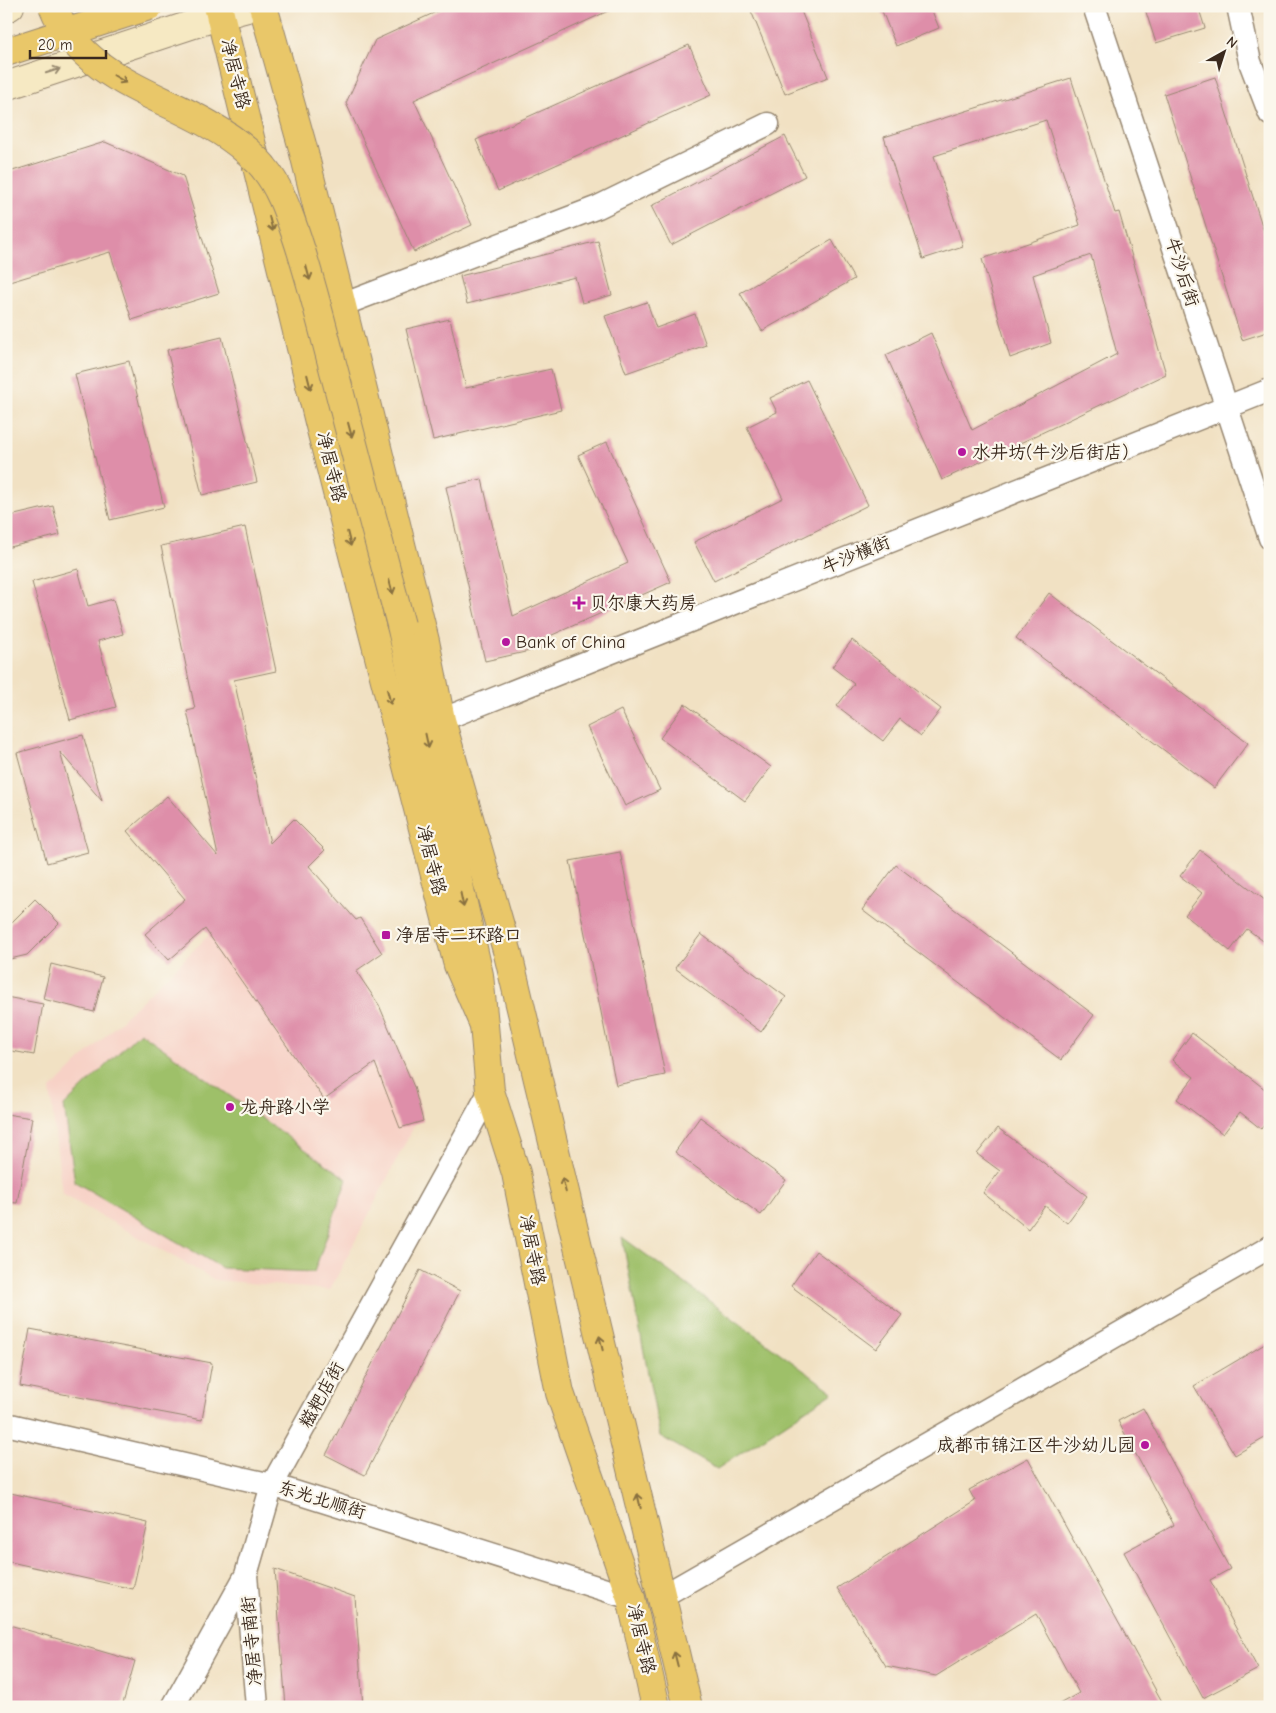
<svg xmlns="http://www.w3.org/2000/svg" width="1276" height="1713" font-family="'Comic Neue','LXGW WenKai TC',sans-serif">
  <style>
    .built { fill: #f7d1c6 }
    .green { fill: #9ec069; stroke: #6c7544 }
    .building { fill: #de8ea9 }
    .lines { fill: none; stroke-linecap: round; stroke-linejoin: round }
    .minor-casing { stroke: #968670; stroke-width: 25 }
    .secondary-casing { stroke: #968670; stroke-width: 30 }
    .primary-casing { stroke: #968670; stroke-width: 30 }
    .trunk-casing { stroke: #968670; stroke-width: 30 }
    .minor { stroke: #fff; stroke-width: 22 }
    .secondary { stroke: #f6e9c3; stroke-width: 28 }
    .primary { stroke: #e9c769; stroke-width: 28 }
    .trunk { stroke: #e9c769; stroke-width: 28 }
    .trunk-bridge-casing { stroke: #968670; stroke-width: 30; stroke-linecap: butt }
    .trunk-bridge { stroke: #e9c769; stroke-width: 28 }
    .oneway { stroke: #988a70 }
    .oneway2 { stroke: #897140 }
    .poi-dot { fill: #b5179e; stroke: #fbf7ec; stroke-width: 2 }
    .labels { text-anchor: middle; dominant-baseline: central; stroke-width: 4.5; stroke-linejoin: round; paint-order: stroke }
    .street-label { font-size: 18px; fill: #3b2a1e; stroke: #fbf7ec }
    .poi-label { font-size: 18px; fill: #3b2a1e; stroke: #fbf7ec; text-anchor: start }
  </style>
  <rect width="100%" height="100%" fill="#fbf7ec"/>
  <filter id="ink" filterUnits="userSpaceOnUse"><feTurbulence type="fractalNoise" baseFrequency=".02" numOctaves="2"/><feDisplacementMap in="SourceGraphic" scale="10" xChannelSelector="R" yChannelSelector="G"/><feConvolveMatrix kernelMatrix="1 2 1 2 8 2 1 2 1" color-interpolation-filters="sRGB"/></filter>
  <filter id="wash" filterUnits="userSpaceOnUse"><feTurbulence type="fractalNoise" baseFrequency=".0096" numOctaves="4" result="noise"/><feDisplacementMap in="SourceGraphic" scale="20" xChannelSelector="R" yChannelSelector="G"/><feGaussianBlur stdDeviation="1.12" result="paint"/><feColorMatrix in="noise" values="0 0 0 0 0 0 0 0 0 0 0 0 0 0 0 0 0 1.4 0 .05"/><feComposite in="paint" operator="in"/></filter>
  <g filter="url(#wash)">
    <rect width="100%" height="100%" fill="#f1e1c3"/>
    <path class="built" d="M 247,898 L 379,1025 L 415,1124 L 330,1290 L 215,1280 L 62,1194 L 50,1090 Z"/>
    <path class="green" d="M 140,1032 L 347,1179 L 314,1272 L 222,1268 L 75,1182 L 64,1106 Z
      M 622,1237 L 833,1392 L 717,1469 L 660,1436 Z"/>
    <g id="blocks">
      <path class="building" d="M 449,6 L 619,6 L 414,100 L 472,225 L 414,252 L 346,103 L 375,40 Z
        M 749,6 L 799,6 L 828,77 L 785,94 Z
        M 880,6 L 930,6 L 939,28 L 896,46 Z
        M 1144,6 L 1198,6 L 1205,28 L 1156,43 Z
        M 689,45 L 711,95 L 498,191 L 476,140 Z
        M 1215,77 L 1270,251 L 1270,331 L 1242,340 L 1164,94 Z
        M 1071,78 L 1115,213 L 1119,212 L 1166,374 L 942,480 L 886,355 L 931,333 L 972,430 L 1117,354 L 1091,255 L 1033,275 L 1051,343 L 1010,358 L 982,259 L 1080,225 L 1046,120 L 934,156 L 963,246 L 923,259 L 884,137 Z
        M 785,136 L 805,176 L 671,245 L 651,206 Z
        M 105,142 L 183,176 L 219,293 L 132,320 L 110,252 L 6,283 L 6,173 Z
        M 832,240 L 854,279 L 762,331 L 740,293 Z
        M 598,241 L 612,295 L 582,303 L 575,277 L 467,304 L 460,276 Z
        M 647,302 L 656,328 L 695,314 L 706,345 L 626,373 L 605,316 Z
        M 450,319 L 466,388 L 551,369 L 561,410 L 433,440 L 406,329 Z
        M 222,337 L 257,482 L 202,495 L 167,350 Z
        M 129,361 L 164,507 L 110,520 L 75,374 Z
        M 807,380 L 868,505 L 714,581 L 694,542 L 783,498 L 747,427 L 777,412 L 770,398 Z
        M 607,442 L 671,582 L 541,640 L 543,648 L 485,661 L 446,487 L 482,479 L 513,616 L 628,563 L 578,455 Z
        M 53,506 L 60,535 L 6,548 L 6,517 Z
        M 245,527 L 276,671 L 234,680 L 270,843 L 294,819 L 325,850 L 309,866 L 356,920 L 360,918 L 382,953 L 356,971 L 379,1005 L 414,1087 L 423,1121 L 400,1128 L 375,1063 L 324,1099 L 205,929 L 169,960 L 145,934 L 185,899 L 127,831 L 167,796 L 218,856 L 187,711 L 195,709 L 161,546 Z
        M 78,569 L 88,606 L 113,599 L 123,634 L 98,641 L 116,707 L 70,720 L 32,582 Z
        M 1049,593 L 1248,743 L 1214,788 L 1016,638 Z
        M 852,640 L 941,709 L 921,736 L 900,719 L 883,741 L 837,706 L 854,684 L 832,667 Z
        M 685,704 L 771,767 L 745,801 L 660,738 Z
        M 621,710 L 660,790 L 625,806 L 587,727 Z
        M 83,735 L 102,801 L 60,752 L 88,852 L 47,863 L 17,753 Z
        M 1200,850 L 1270,904 L 1270,946 L 1247,929 L 1230,951 L 1185,915 L 1202,893 L 1180,876 Z
        M 620,852 L 665,1075 L 616,1085 L 570,861 Z
        M 896,865 L 1094,1015 L 1061,1060 L 862,910 Z
        M 35,899 L 59,923 L 27,955 L 6,960 L 6,928 Z
        M 701,934 L 786,997 L 761,1032 L 675,968 Z
        M 51,964 L 103,977 L 94,1012 L 43,999 Z
        M 6,997 L 43,1004 L 34,1055 L 6,1050 Z
        M 1192,1033 L 1270,1093 L 1270,1117 L 1261,1129 L 1240,1112 L 1223,1134 L 1177,1099 L 1194,1077 L 1172,1060 Z
        M 6,1114 L 32,1118 L 17,1203 L 6,1202 Z
        M 700,1117 L 786,1180 L 761,1215 L 675,1152 Z
        M 998,1128 L 1087,1196 L 1067,1223 L 1045,1206 L 1028,1229 L 983,1193 L 1000,1171 L 977,1154 Z
        M 816,1251 L 902,1315 L 876,1349 L 791,1286 Z
        M 420,1270 L 460,1291 L 365,1475 L 326,1455 Z
        M 30,1329 L 212,1363 L 202,1420 L 20,1386 Z
        M 1270,1341 L 1270,1435 L 1235,1455 L 1194,1386 Z
        M 1143,1408 L 1230,1569 L 1210,1580 L 1258,1669 L 1203,1698 L 1124,1552 L 1174,1525 L 1118,1421 Z
        M 1028,1458 L 1165,1707 L 1054,1707 L 1079,1693 L 1036,1614 L 936,1676 L 886,1666 L 837,1588 L 975,1501 L 969,1490 Z
        M 6,1492 L 148,1523 L 133,1589 L 6,1561 Z
        M 275,1569 L 355,1597 L 363,1707 L 286,1707 Z
        M 6,1624 L 135,1661 L 122,1707 L 6,1707 Z"/>
    </g>
  </g>
  <g filter="url(#ink)">
    <use href="#blocks" fill-opacity="0" stroke="#968670" stroke-width="1"/>
    <g class="lines">
      <defs>
        <path id="minor" d="M 1094,6 L 1270,538
          M 1238,6 L 1250,62 L 1270,114
          M 342,305 L 598,207 L 768,124
          M 441,720 L 1270,390
          M 6,1424 L 272,1485 L 631,1598
          M 246,1575 L 257,1707
          M 661,1597 L 1270,1247
          M 173,1707 L 246,1575 L 272,1485 L 490,1091"/>
        <path id="secondary" d="M 6,8 L 10,6
          M 6,86 L 221,15 L 255,6"/>
        <path id="primary" d="M 218,6 L 319,422 L 458,965 L 484,1025 L 490,1091 L 516,1173 L 560,1393 L 631,1598 L 656,1707
          M 263,6 L 302,145 L 425,641 L 441,720 L 508,954 L 688,1707"/>
        <path id="trunk" d="M 401,625 L 479,975 L 484,1025"/>
      </defs>
      <use href="#minor" class="minor-casing"/>
      <use href="#secondary" class="secondary-casing"/>
      <use href="#primary" class="primary-casing"/>
      <use href="#trunk" class="trunk-casing"/>
      <use href="#minor" class="minor"/>
      <use href="#secondary" class="secondary"/>
      <use href="#primary" class="primary"/>
      <use href="#trunk" class="trunk"/>
      <defs>
        <path id="trunk-bridge" d="M 53,6 C 87,91 186,96 248,152 C 253,157 260,162 264,168 C 279,186 287,209 295,232 C 308,270 318,309 328,348 C 352,440 376,533 401,625
          M 6,52 L 149,6"/>
      </defs>
      <use href="#trunk-bridge" class="trunk-bridge-casing"/>
      <use href="#trunk-bridge" class="trunk-bridge"/>
    </g>
    <defs><path id="oneway-shaft" d="M-6 0H5M1.5-3L5.5 0L1.5 3" fill="none" stroke-width="1.6" stroke-linecap="round" stroke-linejoin="round" transform="scale(1.25)"/></defs>
    <use class="oneway" href="#oneway-shaft" transform="translate(53 71) rotate(-18)"/>
    <g class="oneway2">
      <use href="#oneway-shaft" transform="translate(120 79) rotate(30)"/>
      <use href="#oneway-shaft" transform="translate(271 224) rotate(76)"/>
      <use href="#oneway-shaft" transform="translate(308 273) rotate(75)"/>
      <use href="#oneway-shaft" transform="translate(309 382) rotate(76)"/>
      <use href="#oneway-shaft" transform="translate(350 430) rotate(75)"/>
      <use href="#oneway-shaft" transform="translate(349 539) rotate(76)"/>
      <use href="#oneway-shaft" transform="translate(391 587) rotate(75)"/>
      <use href="#oneway-shaft" transform="translate(389 697) rotate(76)"/>
      <use href="#oneway-shaft" transform="translate(427 741) rotate(78)"/>
      <use href="#oneway-shaft" transform="translate(462 900) rotate(78)"/>
      <use href="#oneway-shaft" transform="translate(564 1185) rotate(-104)"/>
      <use href="#oneway-shaft" transform="translate(601 1343) rotate(-103)"/>
      <use href="#oneway-shaft" transform="translate(639 1501) rotate(-103)"/>
      <use href="#oneway-shaft" transform="translate(676 1659) rotate(-104)"/>
    </g>
  </g>
  <g class="poi-dot">
    <circle cx="962" cy="452" r="5"/>
    <path d="M576.5 595.5h5v5h5v5h-5v5h-5v-5h-5v-5h5z"/>
    <circle cx="506" cy="642" r="5"/>
    <rect x="381" y="930" width="10" height="10" rx="2.5"/>
    <circle cx="230" cy="1107" r="5"/>
    <circle cx="1145" cy="1445" r="5"/>
  </g>
  <g class="labels">
    <g class="street-label">
      <text transform="translate(235 74) rotate(76)">净居寺路</text>
      <text transform="translate(1182 272) rotate(72)">牛沙后街</text>
      <text transform="translate(331 467) rotate(76)">净居寺路</text>
      <text transform="translate(856 555) rotate(-22)">牛沙横街</text>
      <text transform="translate(431 860) rotate(76)">净居寺路</text>
      <text transform="translate(532 1250) rotate(79)">净居寺路</text>
      <text transform="translate(322 1395) rotate(-61)">糍粑店街</text>
      <text transform="translate(322 1500) rotate(17)">东光北顺街</text>
      <text transform="translate(641 1639) rotate(77)">净居寺路</text>
      <text transform="translate(252 1641) rotate(-95)">净居寺南街</text>
    </g>
    <g class="poi-label">
      <text x="972" y="452">水井坊(牛沙后街店)</text>
      <text x="589" y="603">贝尔康大药房</text>
      <text x="516" y="642">Bank of China</text>
      <text x="396" y="935">净居寺二环路口</text>
      <text x="240" y="1107">龙舟路小学</text>
      <text x="1135" y="1445" text-anchor="end">成都市锦江区牛沙幼儿园</text>
    </g>
  </g>
  <rect width="1276" height="1713" fill="none" stroke="#fbf7ec" stroke-width="25"/>
  <g transform="translate(1224 52) rotate(39)" stroke="#fbf7ec" stroke-width="4" paint-order="stroke">
  <path d="M0-4L9 19L0 12L-9 19Z" fill="#3b2a1e"/>
  <text y="-8" font-size="14" font-weight="bold" text-anchor="middle" fill="#3b2a1e">N</text>
  </g>
  <path d="M30 50v8h76v-8" fill="none" stroke="#3b2a1e" stroke-width="2.5"/>
  <text x="38" y="50" font-size="15" fill="#3b2a1e" stroke="#fbf7ec" stroke-width="4" paint-order="stroke">20 m</text>
</svg>
